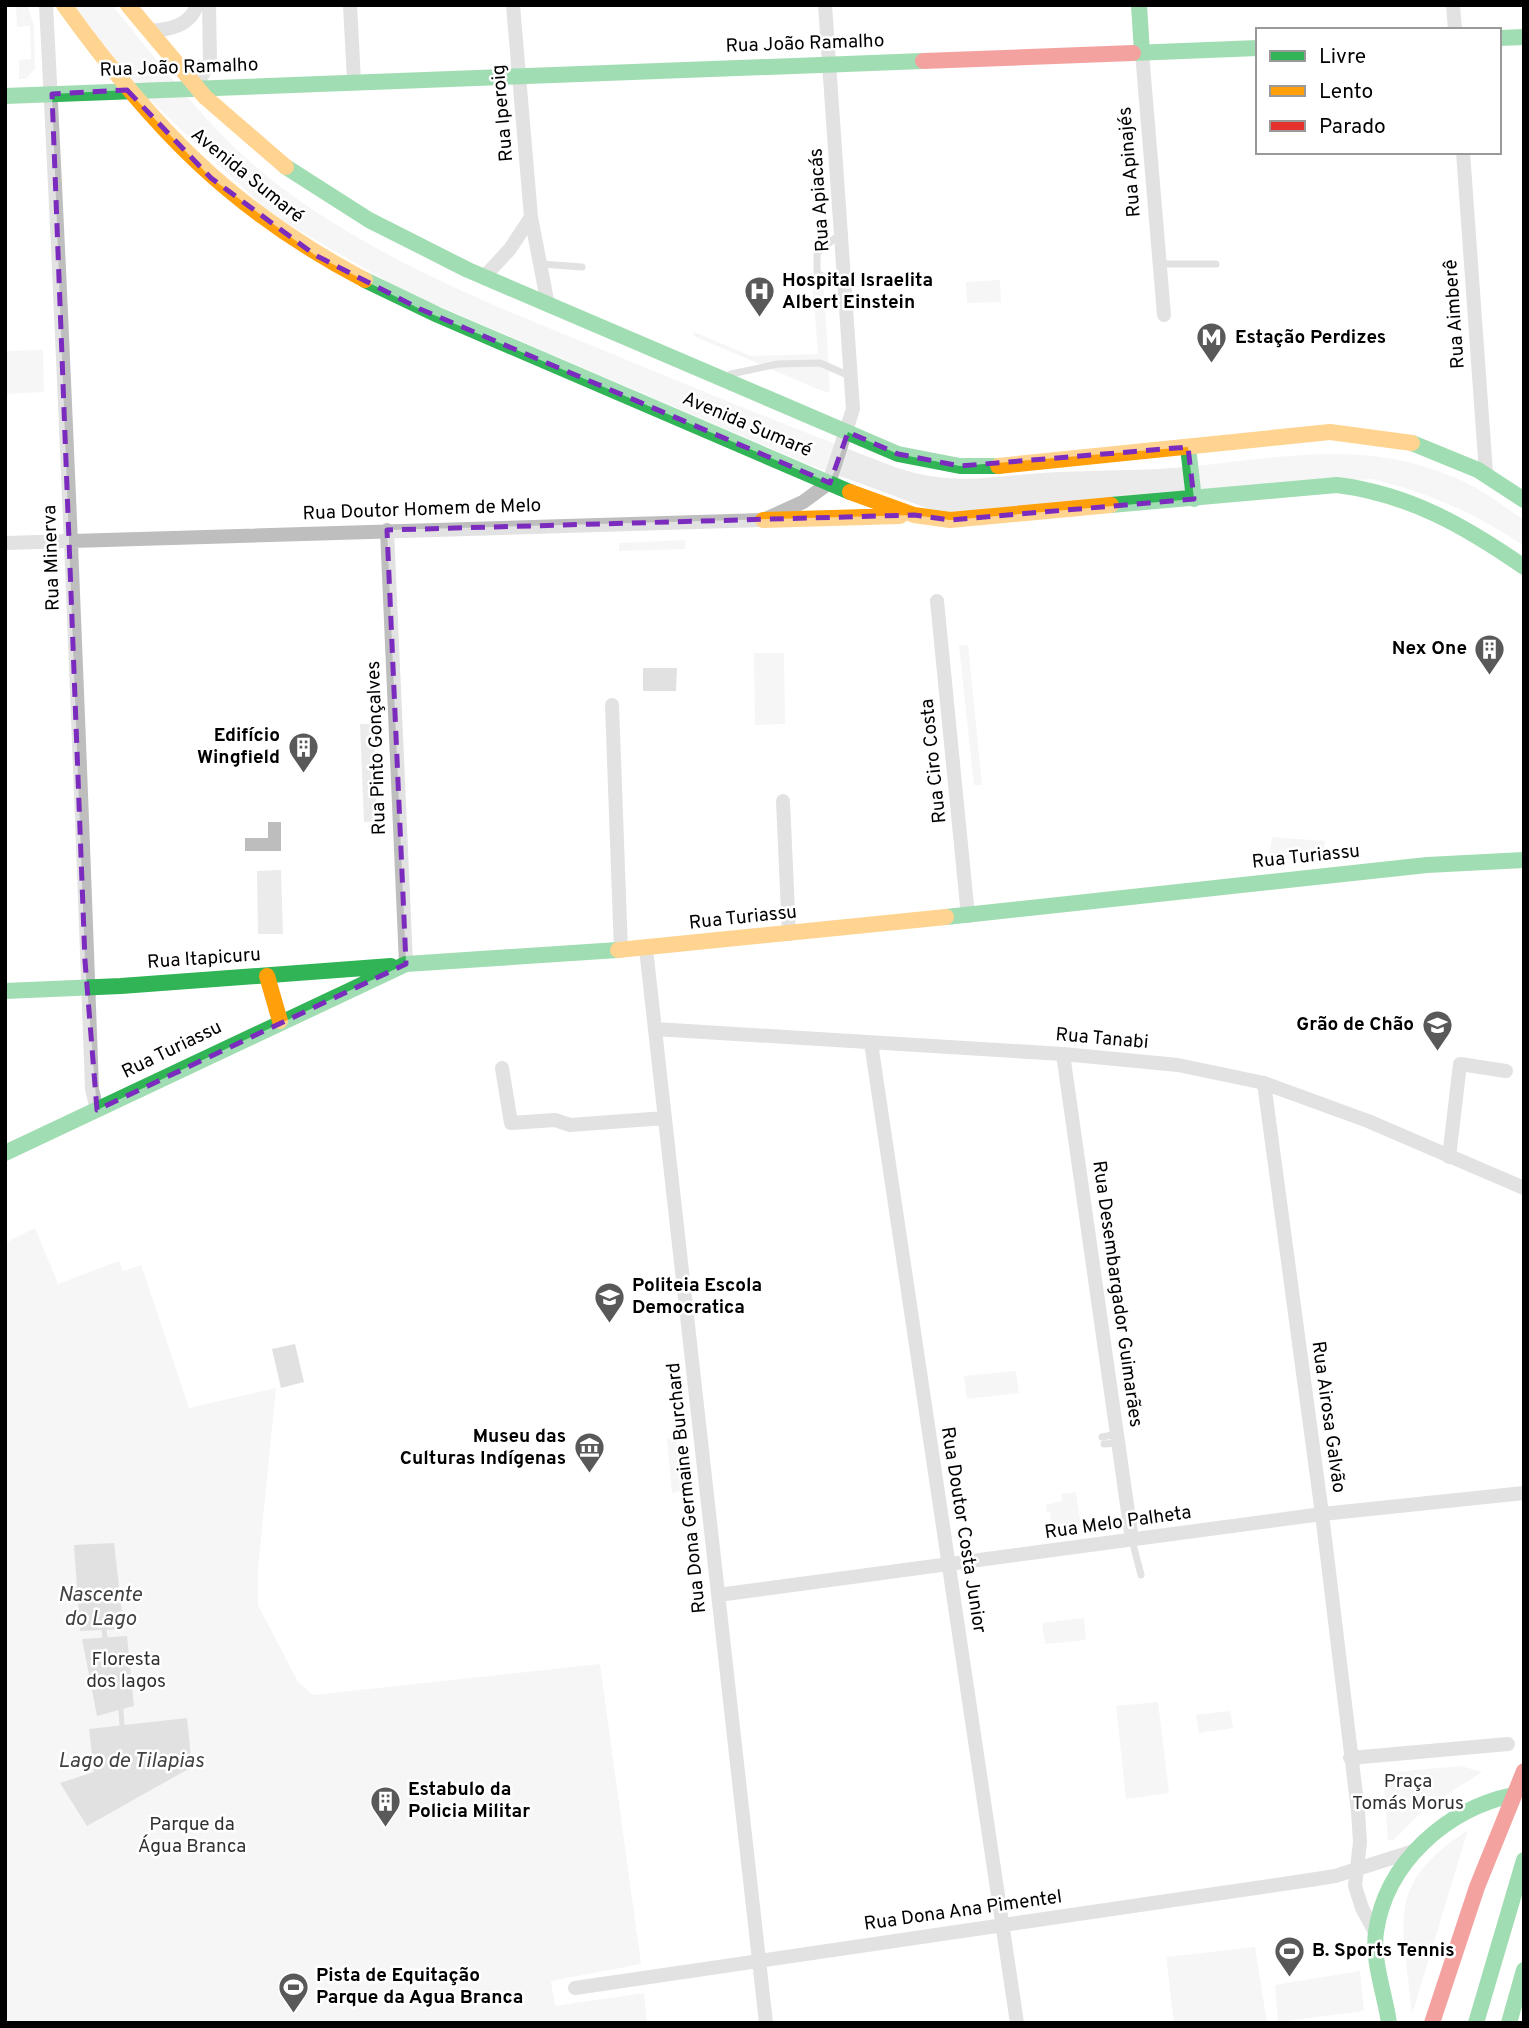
<svg xmlns="http://www.w3.org/2000/svg" width="1529" height="2028" font-family="Overpass,sans-serif">
  <style>
    .green { fill: #ebebeb }
    .water { fill: #bdbdbd }
    .lines { fill: none; stroke-linecap: round; stroke-linejoin: round }
    .stream { stroke: #bdbdbd; stroke-width: 5 }
    .lane { stroke: #bebebe; stroke-width: 7 }
    .street { stroke: #bebebe; stroke-width: 14 }
    .fast { stroke: #30b455; stroke-width: 16 }
    .slow { stroke: #ff9f0a; stroke-width: 16 }
    .jam { stroke: #e5322d; stroke-width: 16 }
    .marked { fill: none; stroke: #7b2cbf; stroke-width: 5; stroke-dasharray: 14 9; stroke-linejoin: round }
    .labels { text-anchor: middle; dominant-baseline: central; stroke-width: 5; stroke-linejoin: round; paint-order: stroke }
    .street-label { font-size: 19px; fill: #000; stroke: #fff }
    .poi-label { font-size: 19px; font-weight: bold; fill: #000; stroke: #fff; text-anchor: start }
    .park-label { font-size: 19px; fill: #313131; stroke: #fff }
    .water-label { font-size: 21px; font-style: italic; fill: #424242; stroke: #fff }
  </style>
  <rect width="100%" height="100%" fill="#fff"/>
  <path class="green" d="M 74,5 L 112,5 C 168,73 220,145 293,196 C 390,265 501,309 610,353 C 705,392 799,431 895,467 C 949,486 986,477 1041,473 C 1085,470 1130,471 1174,468 C 1271,460 1357,437 1451,476 C 1477,486 1501,504 1524,520 L 1524,546 C 1478,514 1426,492 1372,479 L 940,513 L 805,463 L 404,291 L 272,215 L 136,87 Z
    M 16,7 L 28,7 L 34,26 L 35,69 L 26,79 L 19,79 L 19,60 L 31,59 L 30,26 L 17,27 Z
    M 1000,280 L 1001,302 L 967,303 L 966,282 Z
    M 813,289 L 824,289 L 830,390 L 827,393 L 694,336 L 694,332 L 751,356 L 818,354 Z
    M 43,350 L 44,392 L 5,394 L 5,351 Z
    M 685,540 L 685,549 L 619,551 L 619,543 Z
    M 968,645 L 982,785 L 974,785 L 959,646 Z
    M 754,653 L 784,653 L 785,724 L 755,725 Z
    M 360,724 L 374,724 L 377,821 L 364,822 Z
    M 1272,837 L 1325,841 L 1323,855 L 1268,862 Z
    M 281,870 L 283,934 L 258,934 L 257,871 Z
    M 35,1228 L 58,1284 L 119,1261 L 123,1271 L 141,1265 L 189,1408 L 276,1388 L 258,1569 L 258,1605 L 298,1682 L 313,1695 L 600,1664 L 641,1964 L 551,1981 L 555,2006 L 644,1993 L 647,2023 L 5,2023 L 5,1243 Z
    M 1016,1371 L 1019,1393 L 967,1399 L 964,1376 Z
    M 676,1438 L 682,1491 L 672,1493 L 667,1439 Z
    M 1076,1492 L 1081,1527 L 1052,1529 L 1050,1512 L 1047,1512 L 1046,1505 L 1062,1501 L 1061,1494 Z
    M 1084,1618 L 1086,1640 L 1045,1644 L 1042,1623 Z
    M 1158,1702 L 1169,1793 L 1126,1799 L 1116,1706 Z
    M 1230,1711 L 1233,1728 L 1199,1733 L 1196,1715 Z
    M 1461,1766 L 1482,1772 L 1426,1808 L 1393,1841 L 1388,1840 L 1383,1773 Z
    M 1468,1830 L 1412,2014 C 1404,1925 1382,1885 1468,1830 Z
    M 1255,1947 L 1267,2023 L 1174,2023 L 1166,1957 Z
    M 1360,1971 L 1364,2011 L 1278,2022 L 1275,1985 Z"/>
  <path class="water" d="M 643,668 L 677,668 L 676,691 L 643,691 Z
    M 268,822 L 281,822 L 281,851 L 245,851 L 245,838 L 268,838 Z
    M 295,1344 L 304,1382 L 281,1388 L 272,1349 Z
    M 114,1543 L 124,1629 L 80,1631 L 74,1545 Z
    M 127,1636 L 134,1706 L 97,1716 L 82,1639 Z
    M 187,1718 L 192,1767 L 87,1826 L 60,1783 L 94,1772 L 89,1729 Z"/>
  <g class="lines">
    <path class="stream" d="M 104,1630 L 105,1638
      M 121,1710 L 122,1726"/>
    <path class="lane" d="M 840,234 L 817,253 L 817,273 L 845,288
      M 541,264 L 582,267
      M 1160,264 L 1216,264
      M 731,374 L 778,364 L 820,363 L 852,377
      M 1102,1437 L 1118,1434
      M 1104,1444 L 1119,1443
      M 1132,1540 L 1141,1575"/>
    <path class="street" d="M 46,5 C 65,366 79,728 92,1089 L 97,1110
      M 350,5 L 354,81
      M 513,5 L 531,217 L 548,305
      M 1453,5 L 1455,30
      M 149,31 C 169,30 190,26 197,5
      M 1142,53 L 1164,315
      M 196,87 L 210,61 L 209,5
      M 1463,152 L 1486,473
      M 484,277 L 510,249 L 531,217
      M 387,530 L 406,964
      M 5,543 L 763,520 L 803,502 L 829,483 L 853,409 L 825,5
      M 937,601 L 968,916
      M 612,705 L 621,951
      M 783,801 L 789,934
      M 646,949 L 766,2023
      M 655,1029 L 1063,1054 L 1178,1065 L 1264,1083 L 1368,1121 L 1524,1188
      M 871,1043 L 1017,2023
      M 1063,1054 L 1132,1540
      M 502,1068 L 511,1123 L 555,1120 L 570,1125 L 665,1118
      M 1264,1083 L 1322,1514 L 1358,1811 L 1360,1842 L 1355,1886 L 1362,1908 L 1376,1934
      M 1449,1157 L 1460,1064 L 1506,1071
      M 718,1595 L 1322,1514 L 1524,1493
      M 1350,1758 L 1508,1744
      M 575,1988 L 1310,1880 L 1335,1876 L 1414,1851"/>
    <path class="fast" d="M 1139,5 L 1142,53
      M 1499,38 L 1524,37
      M 1133,53 L 1258,48
      M 5,96 L 923,61
      M 286,167 L 369,220 L 468,270 L 898,454 L 960,466 L 998,466
      M 365,280 L 438,315 L 850,492
      M 1412,443 L 1478,470 L 1524,500
      M 1188,447 L 1194,499
      M 1111,505 L 1337,485 C 1409,494 1465,526 1524,567
      M 946,917 L 1427,865 L 1524,860
      M 5,991 L 121,986 L 391,966
      M 5,1153 L 406,964 L 618,950
      M 1389,2023 C 1385,1994 1372,1961 1376,1932 C 1386,1862 1447,1809 1513,1795
      M 1476,2023 L 1524,1860
      M 1509,2023 L 1524,1970"/>
    <path class="slow" d="M 64,5 C 151,126 231,210 365,280
      M 128,5 L 205,97 L 286,167
      M 998,466 L 1330,432 L 1412,443
      M 850,492 L 914,515 L 950,520 L 1111,505
      M 763,520 L 900,516
      M 618,950 L 946,917
      M 267,976 L 280,1021"/>
    <path class="jam" d="M 923,61 L 1133,53
      M 1432,2023 L 1477,1887 L 1524,1771"/>
  </g>
  <path d="M0 0H1529V2028H0ZM 127,90 L 211,178 L 315,255 L 420,309 L 830,483 L 848,432 L 898,454 L 960,466 L 1188,447 L 1194,499 L 950,520 L 914,515 L 387,530 L 406,964 L 97,1110 L 85,961 L 52,94 Z" fill="#fff" fill-opacity=".55" fill-rule="evenodd"/>
  <path class="marked" d="M 127,90 L 211,178 L 315,255 L 420,309 L 830,483 L 848,432 L 898,454 L 960,466 L 1188,447 L 1194,499 L 950,520 L 914,515 L 387,530 L 406,964 L 97,1110 L 85,961 L 52,94 Z"/>
  <defs>
    <symbol id="hospital-pin" viewBox="-11 -11 22 30"><path d="M0 17L-7.5 6A9.5 9.5 0 1 1 7.5 6Z" fill="#595959" stroke="#fff"/><path d="M-5-5h3v3.5h4V-5h3V5h-3V1.5h-4V5h-3Z" fill="#fff"/></symbol>
    <symbol id="metro-pin" viewBox="-11 -11 22 30"><path d="M0 17L-7.5 6A9.5 9.5 0 1 1 7.5 6Z" fill="#595959" stroke="#fff"/><path d="M-5.5 5V-5H-3L0 0L3-5H5.5V5H3V-.5L0 4L-3-.5V5Z" fill="#fff"/></symbol>
    <symbol id="building-pin" viewBox="-11 -11 22 30"><path d="M0 17L-7.5 6A9.5 9.5 0 1 1 7.5 6Z" fill="#595959" stroke="#fff"/><path d="M-4-6H4V6H1V3H-1V6H-4ZM-2.5-4.3h1.7v1.8h-1.7ZM.8-4.3h1.7v1.8H.8ZM-2.5-1h1.7V.8h-1.7ZM.8-1h1.7V.8H.8Z" fill="#fff"/></symbol>
    <symbol id="school-pin" viewBox="-11 -11 22 30"><path d="M0 17L-7.5 6A9.5 9.5 0 1 1 7.5 6Z" fill="#595959" stroke="#fff"/><path d="M0-5L7-2L0 1L-7-2ZM-4 1L0 2.5L4 1V4Q0 6-4 4Z" fill="#fff"/></symbol>
    <symbol id="museum-pin" viewBox="-11 -11 22 30"><path d="M0 17L-7.5 6A9.5 9.5 0 1 1 7.5 6Z" fill="#595959" stroke="#fff"/><path d="M0-6L6-3V-2H-6V-3ZM-5-1h2V3h-2ZM-1-1h2V3h-2ZM3-1h2V3H3ZM-6 4H6V6H-6Z" fill="#fff"/></symbol>
    <symbol id="stadium-pin" viewBox="-11 -11 22 30"><path d="M0 17L-7.5 6A9.5 9.5 0 1 1 7.5 6Z" fill="#595959" stroke="#fff"/><path d="M0-5a6.5 5 0 1 0 0 10a6.5 5 0 1 0 0-10ZM-3.5-1.8h7v3.6h-7Z" fill="#fff"/></symbol>
  </defs>
  <g fill-rule="evenodd">
    <use href="#hospital-pin" x="742" y="274" width="35" height="47"/>
    <use href="#metro-pin" x="1194" y="320" width="35" height="47"/>
    <use href="#building-pin" x="1472" y="632" width="35" height="47"/>
    <use href="#building-pin" x="286" y="730" width="35" height="47"/>
    <use href="#school-pin" x="1420" y="1008" width="35" height="47"/>
    <use href="#school-pin" x="592" y="1280" width="35" height="47"/>
    <use href="#museum-pin" x="572" y="1430" width="35" height="47"/>
    <use href="#building-pin" x="368" y="1784" width="35" height="47"/>
    <use href="#stadium-pin" x="1272" y="1934" width="35" height="47"/>
    <use href="#stadium-pin" x="276" y="1970" width="35" height="47"/>
  </g>
  <g class="labels">
    <g class="street-label">
      <text transform="translate(805 44) rotate(-2)">Rua João Ramalho</text>
      <text transform="translate(179 68) rotate(-2)">Rua João Ramalho</text>
      <text transform="translate(503 113) rotate(-95)">Rua Iperoig</text>
      <text transform="translate(1130 162) rotate(-95)">Rua Apinajés</text>
      <text transform="translate(247 176) rotate(39)">Avenida Sumaré</text>
      <text transform="translate(820 200) rotate(-94)">Rua Apiacás</text>
      <text transform="translate(1455 314) rotate(-94)">Rua Aimberê</text>
      <text transform="translate(747 425) rotate(23)">Avenida Sumaré</text>
      <text transform="translate(422 510) rotate(-2)">Rua Doutor Homem de Melo</text>
      <text transform="translate(52 558) rotate(-92)">Rua Minerva</text>
      <text transform="translate(377 748) rotate(-92)">Rua Pinto Gonçalves</text>
      <text transform="translate(934 761) rotate(-96)">Rua Ciro Costa</text>
      <text transform="translate(1306 857) rotate(-6)">Rua Turiassu</text>
      <text transform="translate(743 918) rotate(-6)">Rua Turiassu</text>
      <text transform="translate(204 959) rotate(-4)">Rua Itapicuru</text>
      <text transform="translate(1102 1039) rotate(5)">Rua Tanabi</text>
      <text transform="translate(172 1050) rotate(-26)">Rua Turiassu</text>
      <text transform="translate(1117 1294) rotate(82)">Rua Desembargador Guimarães</text>
      <text transform="translate(1328 1417) rotate(82)">Rua Airosa Galvão</text>
      <text transform="translate(687 1488) rotate(-96)">Rua Dona Germaine Burchard</text>
      <text transform="translate(1118 1523) rotate(-8)">Rua Melo Palheta</text>
      <text transform="translate(963 1530) rotate(81)">Rua Doutor Costa Junior</text>
      <text transform="translate(963 1911) rotate(-8)">Rua Dona Ana Pimentel</text>
    </g>
    <g class="poi-label">
      <text x="782" y="281">Hospital Israelita<tspan x="782" dy="22">Albert Einstein</tspan></text>
      <text x="1235" y="338">Estação Perdizes</text>
      <text x="1467" y="649" text-anchor="end">Nex One</text>
      <text x="280" y="736" text-anchor="end">Edifício<tspan x="280" dy="22">Wingfield</tspan></text>
      <text x="1414" y="1025" text-anchor="end">Grão de Chão</text>
      <text x="632" y="1286">Politeia Escola<tspan x="632" dy="22">Democratica</tspan></text>
      <text x="566" y="1437" text-anchor="end">Museu das<tspan x="566" dy="22">Culturas Indígenas</tspan></text>
      <text x="408" y="1790">Estabulo da<tspan x="408" dy="22">Policia Militar</tspan></text>
      <text x="1312" y="1951">B. Sports Tennis</text>
      <text x="316" y="1976">Pista de Equitação<tspan x="316" dy="22">Parque da Agua Branca</tspan></text>
    </g>
    <g class="park-label">
      <text x="126" y="1660">Floresta<tspan x="126" dy="22">dos lagos</tspan></text>
      <text x="1408" y="1782">Praça<tspan x="1408" dy="22">Tomás Morus</tspan></text>
      <text x="192" y="1825">Parque da<tspan x="192" dy="22">Água Branca</tspan></text>
    </g>
    <g class="water-label">
      <text x="100" y="1595">Nascente<tspan x="100" dy="24">do Lago</tspan></text>
      <text x="131" y="1761">Lago de Tilapias</text>
    </g>
  </g>
  <rect width="1529" height="2028" fill="none" stroke="#000000" stroke-width="14"/>
  <rect x="1256" y="28" width="245" height="126" fill="#ffffff" stroke="#999999" stroke-width="2"/>
  <rect x="1270" y="51" width="35" height="10" fill="#30b455" stroke="#999999" stroke-width="2"/>
  <text x="1319" y="63" font-size="21" fill="#000000">Livre</text>
  <rect x="1270" y="86" width="35" height="10" fill="#ff9f0a" stroke="#999999" stroke-width="2"/>
  <text x="1319" y="98" font-size="21" fill="#000000">Lento</text>
  <rect x="1270" y="121" width="35" height="10" fill="#e5322d" stroke="#999999" stroke-width="2"/>
  <text x="1319" y="133" font-size="21" fill="#000000">Parado</text>
</svg>
